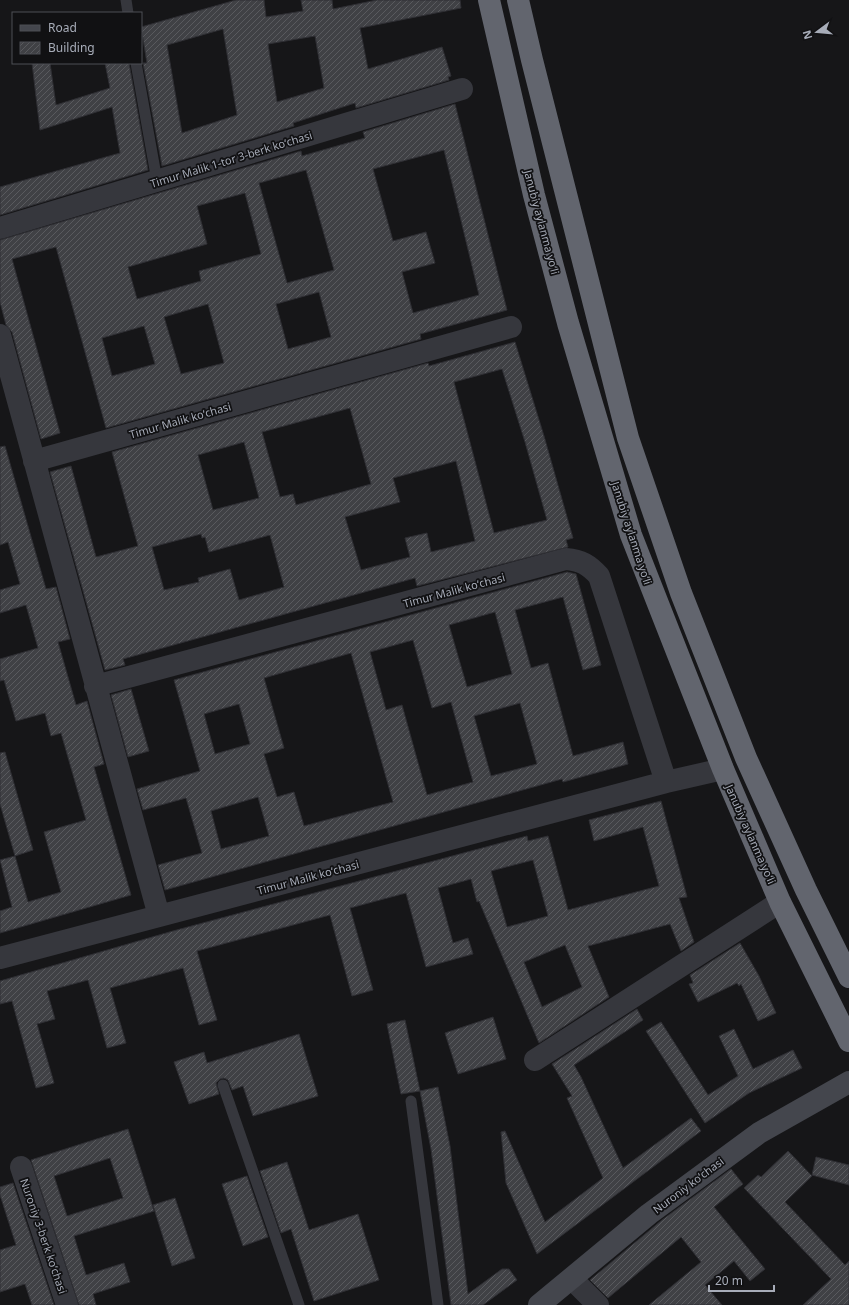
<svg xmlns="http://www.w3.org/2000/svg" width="849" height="1305" font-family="'Noto Sans',sans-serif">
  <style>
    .building { fill: url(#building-hatch); stroke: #2f2f34; fill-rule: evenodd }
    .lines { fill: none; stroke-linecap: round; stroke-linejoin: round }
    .lane { stroke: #36373d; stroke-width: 11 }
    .street { stroke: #36373d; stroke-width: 22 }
    .secondary { stroke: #44464d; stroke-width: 22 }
    .highway { stroke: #62656e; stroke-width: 22 }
    .labels { text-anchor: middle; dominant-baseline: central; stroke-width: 3.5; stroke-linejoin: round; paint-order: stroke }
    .street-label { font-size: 11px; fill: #a7acb8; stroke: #111113 }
  </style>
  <defs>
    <pattern id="building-hatch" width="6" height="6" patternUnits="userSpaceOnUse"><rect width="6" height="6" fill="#404145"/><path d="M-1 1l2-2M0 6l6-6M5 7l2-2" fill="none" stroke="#595a5e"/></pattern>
  </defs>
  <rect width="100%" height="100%" fill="#161618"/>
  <path class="building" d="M 236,0 L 264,0 L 266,17 L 303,11 L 301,0 L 332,0 L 333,9 L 377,0 L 460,0 L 461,8 L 360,28 L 368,69 L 442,47 L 451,76 L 448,77 L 449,80 L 356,108 L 355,103 L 293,123 L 294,126 L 162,166 L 143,63 L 147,63 L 141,27 ZM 223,29 L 237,115 L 182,133 L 167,45 ZM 315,36 L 324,88 L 277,102 L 268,44 Z
    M 32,63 L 50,63 L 56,105 L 110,88 L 105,63 L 129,63 L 148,170 L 0,215 L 0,187 L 120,153 L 112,107 L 40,130 Z
    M 455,104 L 507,310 L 420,334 L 421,339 L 106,428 L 56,247 L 12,259 L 60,433 L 41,439 L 12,332 L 6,325 L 0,302 L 0,240 L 301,151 L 302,156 L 365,138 L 363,132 ZM 444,150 L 479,295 L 413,313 L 402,272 L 435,263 L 426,232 L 393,241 L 373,169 ZM 306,170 L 334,270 L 287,283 L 259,183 ZM 245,193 L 261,254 L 199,271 L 201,281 L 137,299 L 128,267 L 207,244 L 197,206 ZM 319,292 L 331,337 L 288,349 L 276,304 ZM 208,304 L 224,363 L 181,374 L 164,317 ZM 144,326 L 155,364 L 112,376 L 102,338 Z
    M 515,342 L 544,436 L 573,538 L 566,540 L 568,547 L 417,586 L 415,578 L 123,659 L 125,665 L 105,670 L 50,472 L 71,466 L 96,557 L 138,546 L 112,452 L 428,363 L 429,366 ZM 502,369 L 525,442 L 547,520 L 494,533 L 454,382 ZM 350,408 L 371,484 L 296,505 L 293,494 L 280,497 L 262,432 ZM 244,442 L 259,498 L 213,510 L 198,455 ZM 456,461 L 475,541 L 431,552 L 427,533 L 405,538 L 410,557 L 361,570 L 345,517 L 400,502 L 393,478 ZM 201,534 L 202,538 L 205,537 L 209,552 L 270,535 L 284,587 L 239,600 L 230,569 L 198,578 L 199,582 L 164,590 L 152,547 Z
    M 5,446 L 46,589 L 56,587 L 70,639 L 58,642 L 76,705 L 87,701 L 104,764 L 94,767 L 131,895 L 0,933 L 0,911 L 12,907 L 0,860 L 15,856 L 28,902 L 61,892 L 44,832 L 86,820 L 61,733 L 51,736 L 45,713 L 16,721 L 4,680 L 0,681 L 0,659 L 38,648 L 26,605 L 0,613 L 0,590 L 20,584 L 8,542 L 0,545 L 0,447 Z
    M 567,572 L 576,574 L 601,665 L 583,670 L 563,597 L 515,610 L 531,668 L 548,663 L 573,756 L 623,742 L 628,764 L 563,782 L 562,779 L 165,890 L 158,865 L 202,853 L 186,798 L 143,810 L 137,789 L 200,771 L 174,680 ZM 495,612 L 512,674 L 467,687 L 449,625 ZM 413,640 L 432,708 L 451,702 L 473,782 L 427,795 L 402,705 L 386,710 L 370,652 ZM 351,653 L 393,802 L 304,826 L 294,792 L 277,797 L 264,754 L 284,748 L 264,678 ZM 520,703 L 537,764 L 491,776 L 474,716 ZM 239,704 L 250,744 L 215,754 L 204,714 ZM 258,797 L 269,836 L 221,849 L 211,811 Z
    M 131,689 L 149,751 L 128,757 L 111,695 Z
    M 5,752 L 33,850 L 15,856 L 0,804 L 0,753 Z
    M 661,801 L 687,897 L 679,898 L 694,942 L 681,951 L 670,924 L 588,946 L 609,997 L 539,1043 L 479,901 L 477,902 L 471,879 L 438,888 L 453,943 L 468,938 L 473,954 L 426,967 L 406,893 L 350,908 L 373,990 L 352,996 L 330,915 L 197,951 L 217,1020 L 199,1025 L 183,968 L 110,988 L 126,1043 L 107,1048 L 88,980 L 47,991 L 55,1019 L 37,1024 L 54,1083 L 36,1088 L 12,1001 L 0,1004 L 0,981 L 173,931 L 527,836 L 528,841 L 548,836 L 568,910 L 659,886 L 643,827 L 594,841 L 589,820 ZM 533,860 L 548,916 L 507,927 L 491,871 ZM 565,945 L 582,987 L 542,1007 L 524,962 Z
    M 740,943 L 759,976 L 776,1013 L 758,1021 L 741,984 L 739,986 L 737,983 L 698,1002 L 689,984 L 693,983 L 690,975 Z
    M 637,1009 L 643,1020 L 574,1065 L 581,1077 L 623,1168 L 691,1118 L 701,1131 L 537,1254 L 506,1183 L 501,1132 L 505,1131 L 545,1222 L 603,1178 L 567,1098 L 572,1096 L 552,1064 Z
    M 493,1017 L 506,1059 L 458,1074 L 445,1033 Z
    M 405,1020 L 420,1091 L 401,1094 L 387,1024 Z
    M 661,1022 L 708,1095 L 738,1076 L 719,1036 L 734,1029 L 753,1069 L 793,1050 L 802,1068 L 749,1093 L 705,1123 L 646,1031 Z
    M 299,1034 L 318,1096 L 253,1116 L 243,1086 L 232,1090 L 228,1080 L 224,1078 L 220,1079 L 216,1083 L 219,1094 L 189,1104 L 174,1062 L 204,1052 L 207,1063 Z
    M 438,1087 L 450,1146 L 468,1294 L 502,1269 L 509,1269 L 517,1280 L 483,1305 L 451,1305 L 431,1149 L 420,1091 Z
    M 128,1129 L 154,1211 L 74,1236 L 86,1275 L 124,1263 L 130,1282 L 93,1294 L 96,1305 L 79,1305 L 31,1160 ZM 110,1158 L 123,1198 L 67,1216 L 54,1176 Z
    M 788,1151 L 812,1176 L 785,1202 L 845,1265 L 849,1261 L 849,1305 L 803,1305 L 831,1279 L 744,1188 L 758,1175 L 761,1177 Z
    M 816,1157 L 849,1165 L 849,1185 L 812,1175 Z
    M 287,1162 L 309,1230 L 358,1214 L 379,1280 L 314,1301 L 291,1229 L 281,1233 L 260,1171 Z
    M 731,1169 L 743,1184 L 714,1207 L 765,1269 L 750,1281 L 734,1261 L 705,1285 L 722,1305 L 649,1305 L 701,1262 L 681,1237 L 608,1298 L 590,1280 L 662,1220 Z
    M 247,1176 L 268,1237 L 243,1246 L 222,1184 Z
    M 13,1183 L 54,1305 L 32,1305 L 25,1284 L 0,1292 L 0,1250 L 16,1245 L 0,1195 L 0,1187 Z
    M 175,1198 L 195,1258 L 172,1266 L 153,1205 Z"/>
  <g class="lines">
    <path class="lane" d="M 126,0 L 128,13
      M 136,63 L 157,181
      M 223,1085 L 299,1305
      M 411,1101 L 438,1305"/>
    <path class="street" d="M 0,228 L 462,89
      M 0,335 L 159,916
      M 34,461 L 511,327
      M 95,686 L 566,559 C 581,560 589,565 599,576 L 666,782
      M 0,958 L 666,782 L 723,769
      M 535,1060 L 780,902
      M 21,1167 L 67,1305
      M 572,1279 L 598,1305"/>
    <path class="secondary" d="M 539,1305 L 649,1214 L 759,1133 L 849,1082"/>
    <path class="highway" d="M 489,0 L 534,195 L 568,323 L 631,535 L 723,769 L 780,902 L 849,1041
      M 518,0 L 532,60 L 628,438 L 681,593 L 746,758 L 806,890 L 849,977"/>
  </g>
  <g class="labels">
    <g class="street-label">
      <text transform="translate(231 159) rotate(-17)">Timur Malik 1-tor 3-berk koʻchasi</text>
      <text transform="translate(542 222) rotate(75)">Janubiy aylanma yoʻli</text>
      <text transform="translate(180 420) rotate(-16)">Timur Malik koʻchasi</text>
      <text transform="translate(632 533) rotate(72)">Janubiy aylanma yoʻli</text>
      <text transform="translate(454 590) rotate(-15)">Timur Malik koʻchasi</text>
      <text transform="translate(751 834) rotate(66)">Janubiy aylanma yoʻli</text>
      <text transform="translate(308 877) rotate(-15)">Timur Malik koʻchasi</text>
      <text transform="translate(688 1185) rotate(-37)">Nuroniy koʻchasi</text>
      <text transform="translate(44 1236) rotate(71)">Nuroniy 3-berk koʻchasi</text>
    </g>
  </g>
  <rect x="12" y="12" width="130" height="52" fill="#111113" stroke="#4d4f55"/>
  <rect x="20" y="25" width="20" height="6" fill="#44464d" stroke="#4d4f55"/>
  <text x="48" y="32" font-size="12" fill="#a7acb8">Road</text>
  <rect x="20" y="42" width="20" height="12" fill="url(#building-hatch)" stroke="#4d4f55"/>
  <text x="48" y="52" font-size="12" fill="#a7acb8">Building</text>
  <g transform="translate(817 32) rotate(254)" stroke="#111113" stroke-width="3" paint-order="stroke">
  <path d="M0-3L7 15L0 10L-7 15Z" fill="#a7acb8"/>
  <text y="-6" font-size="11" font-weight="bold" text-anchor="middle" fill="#a7acb8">N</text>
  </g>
  <path d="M709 1285v6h65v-6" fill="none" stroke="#a7acb8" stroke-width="2"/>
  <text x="715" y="1285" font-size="12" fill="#a7acb8" stroke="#111113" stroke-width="3" paint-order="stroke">20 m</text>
</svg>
